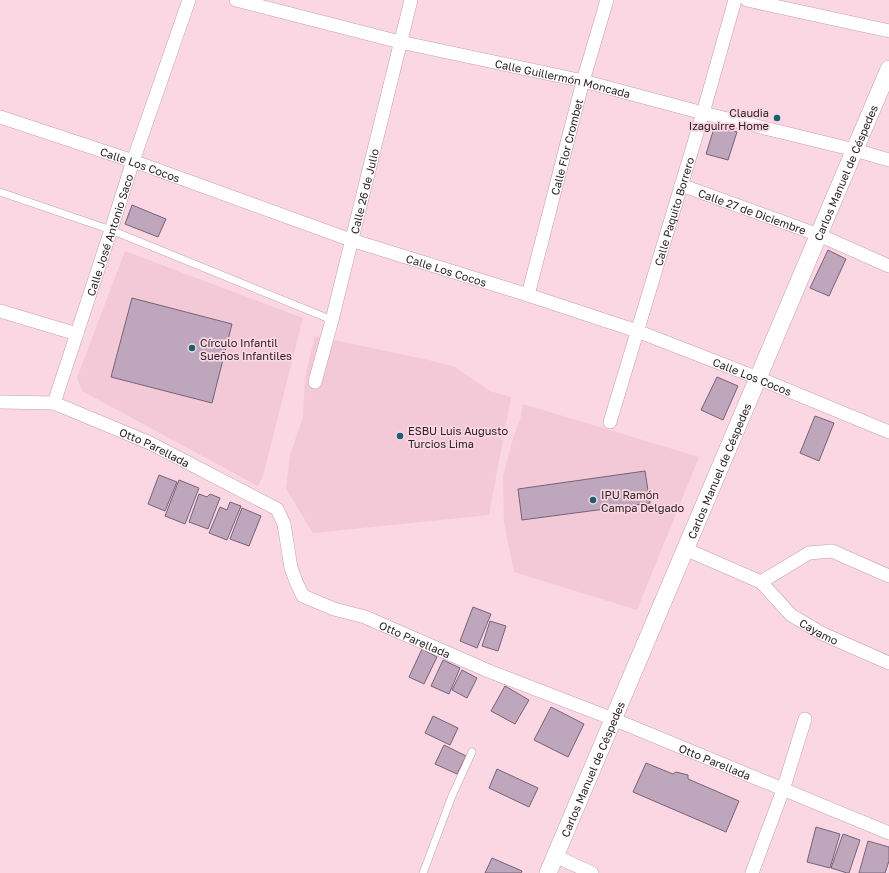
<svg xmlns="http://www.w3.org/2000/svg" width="889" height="873" font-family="'Golos Text',sans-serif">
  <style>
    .built { fill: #f3c9d7 }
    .building { fill: #bea7bd; stroke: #776276 }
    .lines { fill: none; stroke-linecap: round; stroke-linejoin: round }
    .service-casing { stroke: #c2a2ac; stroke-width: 8 }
    .minor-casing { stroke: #c2a2ac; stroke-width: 14 }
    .tertiary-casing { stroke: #c2a2ac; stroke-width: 18 }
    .service { stroke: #fff; stroke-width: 7 }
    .minor { stroke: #fff; stroke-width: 13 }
    .tertiary { stroke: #fff; stroke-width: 17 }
    .poi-dot { fill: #15616d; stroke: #fad7e2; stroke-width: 1.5 }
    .labels { text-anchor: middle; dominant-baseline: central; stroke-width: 3.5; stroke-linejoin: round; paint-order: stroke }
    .street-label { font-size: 11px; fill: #2d2125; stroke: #fad7e2 }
    .poi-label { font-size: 11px; fill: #2d2125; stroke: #fad7e2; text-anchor: start }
  </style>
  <rect width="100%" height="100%" fill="#fad7e2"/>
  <path class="built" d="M 125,251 L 303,318 L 263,476 L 258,486 L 82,391 L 77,378 Z
    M 315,336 L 433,361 L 455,367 L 490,391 L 511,397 L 489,515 L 313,533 L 286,489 L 290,455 L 303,417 L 305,377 Z
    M 523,404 L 699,457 L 637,610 L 514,572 L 504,523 L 503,476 L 514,435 L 520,420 Z"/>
  <path class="building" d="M 715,125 L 737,132 L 728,160 L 706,154 Z
    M 132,205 L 166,219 L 158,237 L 125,224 Z
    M 828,250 L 846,259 L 829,296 L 810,288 Z
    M 132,298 L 232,324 L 212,403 L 111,377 Z
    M 717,377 L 738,386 L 723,420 L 701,410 Z
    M 815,416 L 834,423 L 819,461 L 800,453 Z
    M 645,471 L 650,503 L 522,520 L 518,489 Z
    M 159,475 L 177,482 L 165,511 L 148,504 Z
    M 179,480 L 199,488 L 185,524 L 165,516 Z
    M 199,494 L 207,497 L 210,494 L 220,498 L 208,529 L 189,522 Z
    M 230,502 L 241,506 L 227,540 L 209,533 L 220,507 L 227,510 Z
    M 242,508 L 261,516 L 249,546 L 230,539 Z
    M 473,607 L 491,614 L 477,648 L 460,641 Z
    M 490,621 L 506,626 L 498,651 L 482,646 Z
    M 422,649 L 437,657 L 424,684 L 409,677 Z
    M 443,660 L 460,668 L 449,694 L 431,686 Z
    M 462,670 L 477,678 L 467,698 L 452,690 Z
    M 505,686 L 529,700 L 515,724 L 491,711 Z
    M 551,707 L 584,724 L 568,757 L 534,740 Z
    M 433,716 L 458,728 L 450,745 L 425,733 Z
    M 444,745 L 466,756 L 457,774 L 435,764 Z
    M 646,763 L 673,774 L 676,772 L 688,775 L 688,779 L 739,801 L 726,832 L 633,792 Z
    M 497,769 L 538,788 L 529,807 L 489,788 Z
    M 816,827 L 840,834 L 830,868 L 807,862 Z
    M 843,834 L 860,840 L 849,873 L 847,873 L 831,868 Z
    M 868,841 L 889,847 L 889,861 L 885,873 L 859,873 Z
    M 492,858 L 522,871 L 521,873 L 485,873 Z"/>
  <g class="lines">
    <defs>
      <path id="service" d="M 0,192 L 111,230 L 332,320
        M 423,873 L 452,796 L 472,752"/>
      <g id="minor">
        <path id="s1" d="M 236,0 L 400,42 L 583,81 L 703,113 L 855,150 L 889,160"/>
        <path d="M 747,0 L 889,31"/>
        <path id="s2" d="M 0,117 L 133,161 L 351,240 L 528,295 L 637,331 L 758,378 L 889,432"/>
        <path id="s3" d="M 681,185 L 819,235 L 889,266"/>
        <path id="s4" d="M 528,295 L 583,81 L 607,0"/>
        <path d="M 0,311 L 77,334"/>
        <path id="s5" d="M 315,382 L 332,320 L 411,0"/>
        <path id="s6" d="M 0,402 L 54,403 L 150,443 L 277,509 L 284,524 L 291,568 L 297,584 L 303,596 L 334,609 L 365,617 L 491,672 L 613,719 L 889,833"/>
        <path id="s7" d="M 54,403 L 111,230 L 133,161 L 189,0"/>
        <path id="s8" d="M 610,422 L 703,113 L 735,0"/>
        <path d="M 685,549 L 761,582 L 809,553 L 832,551 L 889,576"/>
        <path id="s9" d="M 761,582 L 791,615 L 823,634 L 889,663"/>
        <path d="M 555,856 L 592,873"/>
        <path d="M 752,873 L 783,790 L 805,719"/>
      </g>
      <g id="tertiary">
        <path id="s10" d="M 548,873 L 889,69"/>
      </g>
    </defs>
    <use href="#service" class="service-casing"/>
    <use href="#minor" class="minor-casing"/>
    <use href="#tertiary" class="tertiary-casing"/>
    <use href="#service" class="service"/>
    <use href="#minor" class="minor"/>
    <use href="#tertiary" class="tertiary"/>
  </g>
  <g class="poi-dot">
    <circle cx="777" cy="118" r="4"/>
    <circle cx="192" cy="348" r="4"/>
    <circle cx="400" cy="436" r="4"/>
    <circle cx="593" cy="500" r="4"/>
  </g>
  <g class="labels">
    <g class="street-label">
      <text stroke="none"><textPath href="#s1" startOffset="336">Calle Guillermón Moncada</textPath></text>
      <text stroke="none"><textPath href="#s4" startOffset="153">Calle Flor Crombet</textPath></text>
      <text stroke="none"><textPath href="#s2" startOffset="148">Calle Los Cocos</textPath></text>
      <text stroke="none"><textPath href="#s10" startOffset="761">Carlos Manuel de Céspedes</textPath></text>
      <text stroke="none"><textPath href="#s5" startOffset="197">Calle 26 de Julio</textPath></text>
      <text stroke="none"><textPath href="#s8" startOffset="220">Calle Paquito Borrero</textPath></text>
      <text stroke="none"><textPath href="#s3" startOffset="76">Calle 27 de Diciembre</textPath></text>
      <text stroke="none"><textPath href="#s7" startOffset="177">Calle José Antonio Saco</textPath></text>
      <text stroke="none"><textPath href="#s2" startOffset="472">Calle Los Cocos</textPath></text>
      <text stroke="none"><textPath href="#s2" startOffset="796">Calle Los Cocos</textPath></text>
      <text stroke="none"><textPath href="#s6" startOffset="164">Otto Parellada</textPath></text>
      <text stroke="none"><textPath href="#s10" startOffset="437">Carlos Manuel de Céspedes</textPath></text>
      <text stroke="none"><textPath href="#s9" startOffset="77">Cayamo</textPath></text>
      <text stroke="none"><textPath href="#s6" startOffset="513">Otto Parellada</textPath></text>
      <text stroke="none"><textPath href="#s6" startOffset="837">Otto Parellada</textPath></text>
      <text stroke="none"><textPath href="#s10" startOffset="113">Carlos Manuel de Céspedes</textPath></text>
    </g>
    <g class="poi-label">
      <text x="769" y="112" text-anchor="end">Claudia<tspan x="769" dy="13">Izaguirre Home</tspan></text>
      <text x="200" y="342">Círculo Infantil<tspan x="200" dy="13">Sueños Infantiles</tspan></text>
      <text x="408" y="430">ESBU Luis Augusto<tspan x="408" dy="13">Turcios Lima</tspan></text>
      <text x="601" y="494">IPU Ramón<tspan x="601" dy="13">Campa Delgado</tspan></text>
    </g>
  </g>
</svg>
